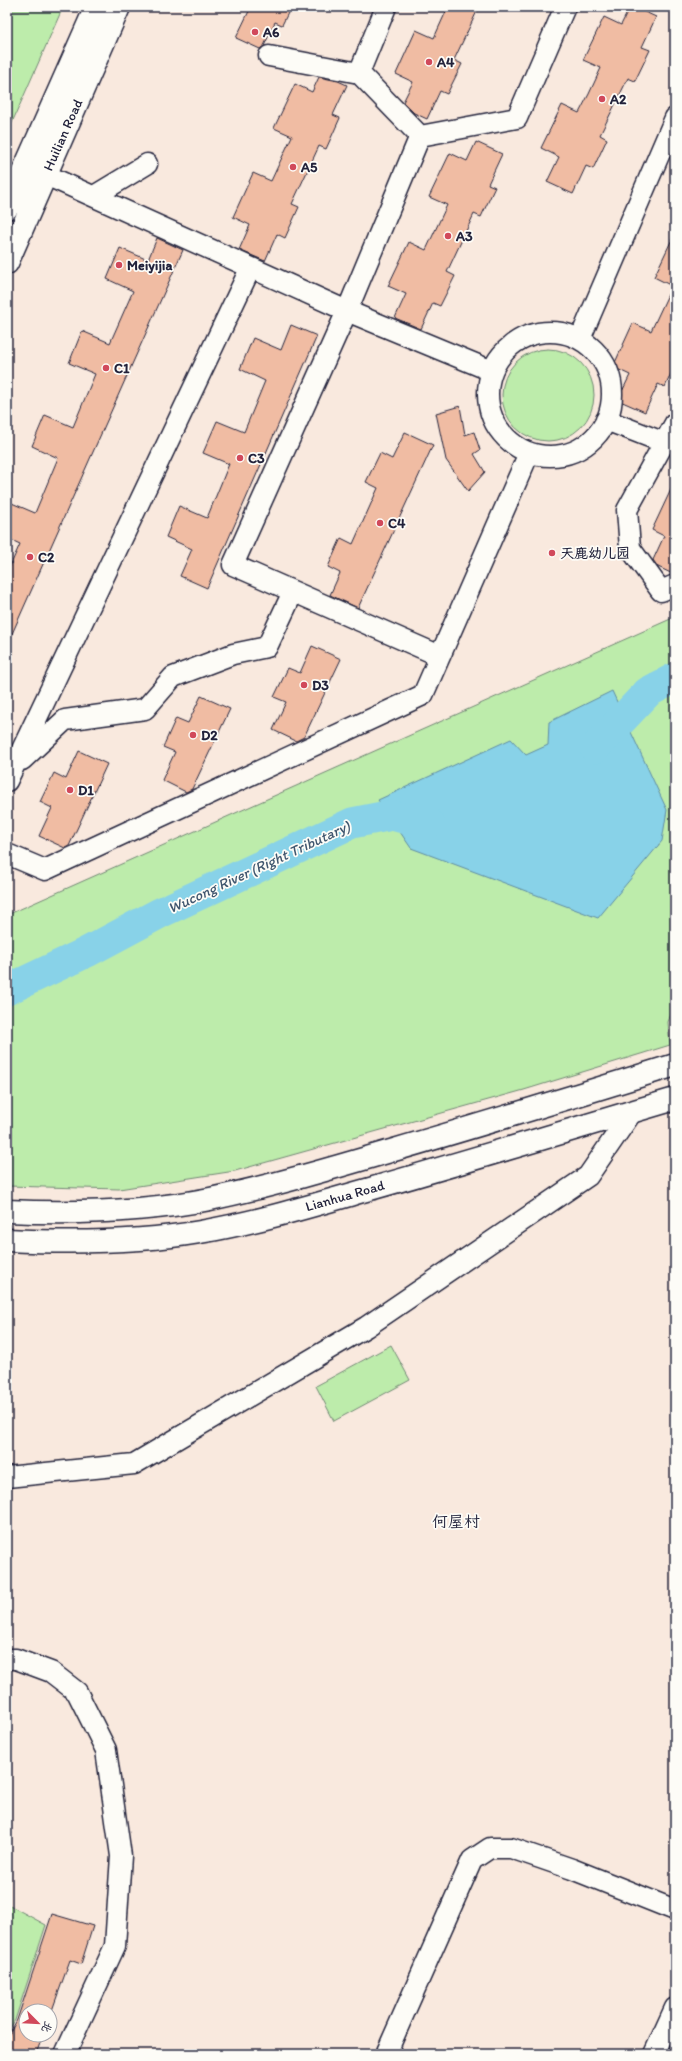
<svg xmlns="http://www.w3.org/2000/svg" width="682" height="2061" font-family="Itim,'LXGW WenKai TC',sans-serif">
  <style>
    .green { fill: #bdecab; stroke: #708773 }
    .water { fill: #88d2e8; stroke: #5f8ca3 }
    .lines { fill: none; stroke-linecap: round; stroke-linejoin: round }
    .river { stroke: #88d2e8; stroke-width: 31 }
    .building { fill: #f0bca3; stroke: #22223b }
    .minor-casing { stroke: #22223b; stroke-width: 23 }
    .tertiary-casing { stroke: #22223b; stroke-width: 25 }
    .minor { stroke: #fdfcf7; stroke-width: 20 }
    .tertiary { stroke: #fdfcf7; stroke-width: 22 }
    .poi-dot { fill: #d1495b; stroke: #fdfcf7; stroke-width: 1.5 }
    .labels { text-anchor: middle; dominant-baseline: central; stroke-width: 3.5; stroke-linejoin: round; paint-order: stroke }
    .poi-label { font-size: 14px; font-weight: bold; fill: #22223b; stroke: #fdfcf7; text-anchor: start }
    .street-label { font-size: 14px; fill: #22223b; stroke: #fdfcf7 }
    .water-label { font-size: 15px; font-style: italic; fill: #41576f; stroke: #fdfcf7 }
    .quarter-label { font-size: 16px; fill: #22223b; stroke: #fdfcf7 }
  </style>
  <rect width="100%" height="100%" fill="#f9e9de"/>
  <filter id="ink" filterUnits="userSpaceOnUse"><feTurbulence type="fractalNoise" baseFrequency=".025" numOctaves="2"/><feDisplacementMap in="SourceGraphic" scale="8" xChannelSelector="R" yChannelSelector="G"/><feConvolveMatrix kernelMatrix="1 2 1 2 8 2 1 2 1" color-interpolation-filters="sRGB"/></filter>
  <g filter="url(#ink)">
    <path class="green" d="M 7,7 L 63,7 L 7,134 Z
      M502 395a46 46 0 1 1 92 0a46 46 0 1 1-92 0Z
      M 675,617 L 675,1004 L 668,1022 L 670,1045 L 524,1090 L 235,1171 L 119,1189 L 7,1186 L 7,915 Z
      M 391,1345 L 410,1380 L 334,1421 L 316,1386 Z
      M 7,1904 L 46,1925 L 15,2020 L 7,2033 Z"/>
    <path class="water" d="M 612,691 L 667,810 L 662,841 L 598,918 L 411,848 L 378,800 L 511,739 L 526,755 L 548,745 L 549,722 Z"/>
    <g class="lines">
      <path class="river" d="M 595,748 L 648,692 L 675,678
        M 7,990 L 87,952 L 160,913 L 352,823 L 392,815 L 426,824 L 429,823"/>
    </g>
    <path class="building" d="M 245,7 L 291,7 L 282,25 L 275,22 L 264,46 L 260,49 L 236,38 L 250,9 Z
      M 448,7 L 479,7 L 454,60 L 462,64 L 447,94 L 440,91 L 427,119 L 414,113 L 403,102 L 413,82 L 396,74 L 416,30 L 434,38 Z
      M 630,7 L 634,7 L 656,17 L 642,47 L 650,50 L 635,81 L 628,78 L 600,135 L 607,139 L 593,169 L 586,166 L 573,194 L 547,182 L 559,157 L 541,148 L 562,105 L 579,113 L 589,94 L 601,68 L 583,60 L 604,17 L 621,25 Z
      M 319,77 L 338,81 L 347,85 L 333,115 L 340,118 L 326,149 L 319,146 L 306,174 L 292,204 L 299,207 L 285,238 L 277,234 L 265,261 L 239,250 L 250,225 L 233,217 L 253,173 L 271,181 L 292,136 L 274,128 L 295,84 L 312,92 Z
      M 476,142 L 502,154 L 488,184 L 495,187 L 481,217 L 474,214 L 447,272 L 455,276 L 440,306 L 433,303 L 421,329 L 395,318 L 406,294 L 388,286 L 409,242 L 426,250 L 447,205 L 429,197 L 450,153 L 467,161 Z
      M 675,233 L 675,365 L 665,387 L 658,384 L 645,412 L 618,400 L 630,375 L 613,367 L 633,323 L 651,331 L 672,286 L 654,277 Z
      M 157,238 L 183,250 L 7,645 L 7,573 L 20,544 L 7,538 L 7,501 L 35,513 L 58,458 L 32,446 L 45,415 L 73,427 L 95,374 L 69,363 L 82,331 L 110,343 L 133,291 L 107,279 L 120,248 L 148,260 Z
      M 291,325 L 317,336 L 207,588 L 180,576 L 192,549 L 166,537 L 179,506 L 207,518 L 229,464 L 203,453 L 217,421 L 244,432 L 265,381 L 240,369 L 253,338 L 281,350 Z
      M 460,406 L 465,435 L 474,432 L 480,450 L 474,454 L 485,472 L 468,491 L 446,460 L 436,413 Z
      M 405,432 L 433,445 L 358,608 L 330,595 L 340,573 L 328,567 L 341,538 L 353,544 L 378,488 L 366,482 L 380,453 L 392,459 Z
      M 675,481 L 675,574 L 673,574 L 658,567 L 653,560 L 664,536 L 652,530 Z
      M 312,646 L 341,659 L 304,737 L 296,741 L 273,730 L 286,702 L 274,697 L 288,668 L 300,673 Z
      M 201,696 L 230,709 L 192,789 L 186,792 L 162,780 L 175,752 L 163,747 L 176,718 L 188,723 Z
      M 79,751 L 107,764 L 69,846 L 65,848 L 39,836 L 52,808 L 40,802 L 54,773 L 66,779 Z
      M 52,1914 L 93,1926 L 81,1964 L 70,1960 L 50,2016 L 50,2011 L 26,2011 L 26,2035 L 43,2035 L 36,2054 L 7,2054 L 7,2038 L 17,2020 Z"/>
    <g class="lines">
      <defs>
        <path id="minor" d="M 269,56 L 359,73 L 386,7
          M 359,73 L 420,136
          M 420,136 L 347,311 L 233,565 L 440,656
          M 420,136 L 517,118 L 565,7
          M 46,175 L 347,311 L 492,371
          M 94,196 L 147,164
          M488 394a62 62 0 1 1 124 0a62 62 0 1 1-124 0Z
          M 580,339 L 675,118
          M 606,420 L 665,443
          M 675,423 L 627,510 L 630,548 L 661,591 L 675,585
          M 22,760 L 65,720 L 145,709 L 173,677 L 233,654 L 267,647 L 293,592
          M 7,781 L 250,269
          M 7,854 L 45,870 L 423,695 L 529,453
          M 7,1477 L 134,1464 L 366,1327 L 588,1176 L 632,1112
          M 7,1659 L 16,1659 L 51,1672 L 77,1692 L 106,1750 L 121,1856 L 115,1946 L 65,2054
          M 386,2054 L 472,1860 L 490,1848 L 511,1848 L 572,1869 L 675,1910
          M 654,2054 L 675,2008"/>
        <path id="tertiary" d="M 7,208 L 96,7
          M 7,263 L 119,7
          M 7,1211 C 74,1214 144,1212 210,1199 C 272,1186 333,1168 394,1150 C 488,1123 581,1094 675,1065
          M 7,1240 C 71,1243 136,1243 200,1232 C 258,1222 314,1205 370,1189 C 472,1160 573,1129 675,1099"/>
      </defs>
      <use href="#minor" class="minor-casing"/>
      <use href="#tertiary" class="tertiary-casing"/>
      <use href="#minor" class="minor"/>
      <use href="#tertiary" class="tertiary"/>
    </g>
  </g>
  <g class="poi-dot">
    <circle cx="255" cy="32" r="4"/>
    <circle cx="429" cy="62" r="4"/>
    <circle cx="602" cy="99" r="4"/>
    <circle cx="293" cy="167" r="4"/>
    <circle cx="448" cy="236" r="4"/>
    <circle cx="119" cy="265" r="4"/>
    <circle cx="106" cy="368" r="4"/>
    <circle cx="240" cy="458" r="4"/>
    <circle cx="380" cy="523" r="4"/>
    <circle cx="552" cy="553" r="4"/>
    <circle cx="30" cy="557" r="4"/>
    <circle cx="304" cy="685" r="4"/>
    <circle cx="193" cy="735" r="4"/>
    <circle cx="70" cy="790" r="4"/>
  </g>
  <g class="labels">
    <g class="poi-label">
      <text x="263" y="32">A6</text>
      <text x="437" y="62">A4</text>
      <text x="610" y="99">A2</text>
      <text x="301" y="167">A5</text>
      <text x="456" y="236">A3</text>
      <text x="127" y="265">Meiyijia</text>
      <text x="114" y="368">C1</text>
      <text x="248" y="458">C3</text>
      <text x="388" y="523">C4</text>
      <text x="560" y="553">天鹿幼儿园</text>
      <text x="38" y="557">C2</text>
      <text x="312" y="685">D3</text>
      <text x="201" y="735">D2</text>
      <text x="78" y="790">D1</text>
    </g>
    <g class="street-label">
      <text transform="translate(63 135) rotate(-66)">Huilian Road</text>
      <text transform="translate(345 1196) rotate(-16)">Lianhua Road</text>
    </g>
    <g class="water-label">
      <text transform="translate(259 867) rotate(-25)">Wucong River (Right Tributary)</text>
    </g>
    <g class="quarter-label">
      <text x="456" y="1521">何屋村</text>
    </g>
  </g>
  <rect width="682" height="2061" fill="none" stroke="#fdfcf7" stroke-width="24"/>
  <rect x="12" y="12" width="658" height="2037" fill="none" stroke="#22223b" stroke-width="1.5" filter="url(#ink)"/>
  <g transform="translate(38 2023) rotate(114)"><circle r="19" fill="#fdfcf7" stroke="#a5a5ac"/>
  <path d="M0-3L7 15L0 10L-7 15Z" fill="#d1495b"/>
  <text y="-6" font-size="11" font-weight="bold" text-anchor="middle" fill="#22223b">北</text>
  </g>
</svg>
